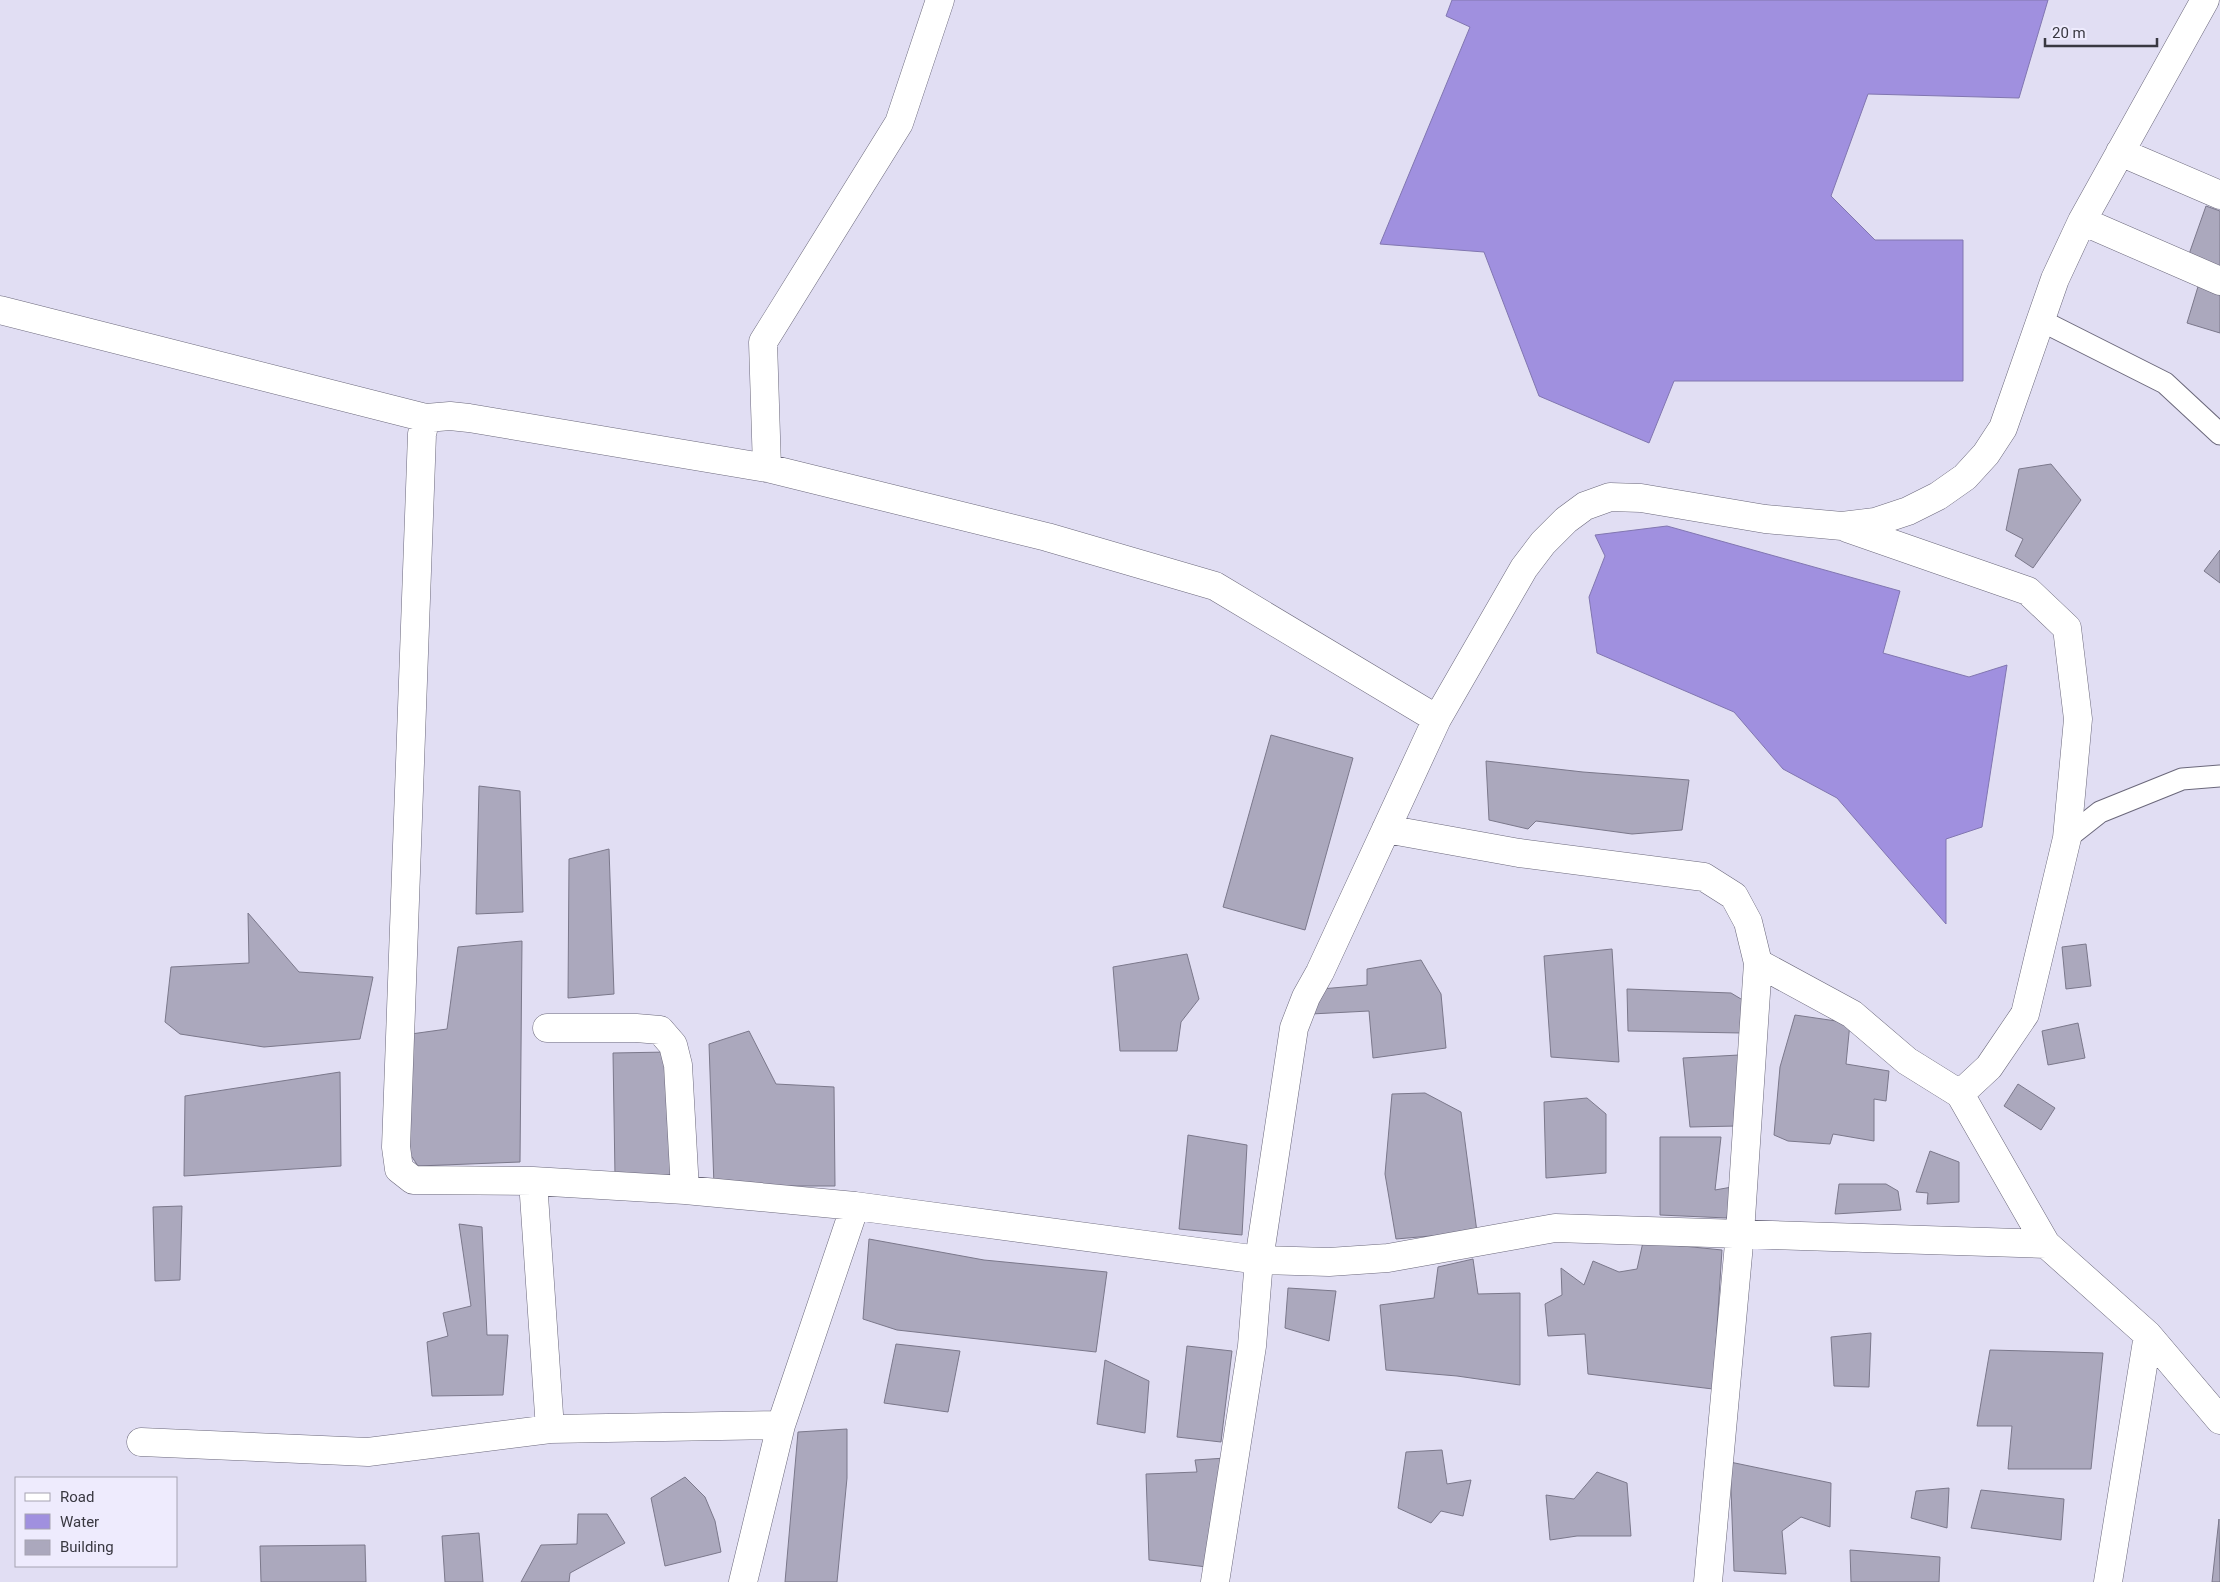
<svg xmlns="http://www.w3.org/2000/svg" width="2220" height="1582" font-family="Roboto,sans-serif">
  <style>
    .water { fill: #a090df; stroke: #8176b0 }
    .building { fill: #aba8bd; stroke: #7b788b }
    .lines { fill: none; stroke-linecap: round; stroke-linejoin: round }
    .lane-casing { stroke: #6b687b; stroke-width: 23 }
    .street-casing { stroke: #6b687b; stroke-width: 29 }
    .lane { stroke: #fff; stroke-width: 21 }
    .street { stroke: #fff; stroke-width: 28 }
  </style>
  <rect width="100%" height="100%" fill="#e1def3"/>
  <path class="water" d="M 1452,0 L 2048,0 L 2019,98 L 1868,94 L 1831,196 L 1875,240 L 1963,240 L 1963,381 L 1674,381 L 1649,443 L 1539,396 L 1484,252 L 1380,244 L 1470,27 L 1446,16 Z
    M 1667,526 L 1900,591 L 1883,653 L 1969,677 L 2007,665 L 1982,827 L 1946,839 L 1946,924 L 1837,798 L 1783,769 L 1734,712 L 1597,653 L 1589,597 L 1605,556 L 1595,535 Z"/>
  <path class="building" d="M 2206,206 L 2220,211 L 2220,268 L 2188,257 Z
    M 2200,280 L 2220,286 L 2220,333 L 2187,323 Z
    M 2051,464 L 2081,500 L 2033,568 L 2015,556 L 2023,539 L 2006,530 L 2019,469 Z
    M 2220,550 L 2220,583 L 2204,571 Z
    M 1271,735 L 1353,758 L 1305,930 L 1223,907 Z
    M 1486,761 L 1583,772 L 1689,780 L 1682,830 L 1632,834 L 1536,821 L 1528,829 L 1489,820 Z
    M 479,786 L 520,791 L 523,912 L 476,914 Z
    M 609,849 L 614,994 L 568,998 L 569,859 Z
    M 248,913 L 299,972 L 373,977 L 360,1039 L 264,1047 L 180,1034 L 165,1022 L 171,967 L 249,963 Z
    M 522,941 L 520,1162 L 418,1166 L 408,1151 L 411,1034 L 447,1029 L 458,947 Z
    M 2086,944 L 2091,986 L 2066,989 L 2062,947 Z
    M 1612,949 L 1619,1062 L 1551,1057 L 1544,956 Z
    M 1187,954 L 1199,999 L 1181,1022 L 1177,1051 L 1120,1051 L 1113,967 Z
    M 1421,960 L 1441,994 L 1446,1048 L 1373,1058 L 1369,1011 L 1311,1014 L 1321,989 L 1367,985 L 1367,969 Z
    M 1627,989 L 1731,993 L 1746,1002 L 1742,1033 L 1628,1031 Z
    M 1795,1015 L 1850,1023 L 1846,1064 L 1889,1071 L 1886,1101 L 1874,1099 L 1874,1141 L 1833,1134 L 1830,1144 L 1788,1141 L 1774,1135 L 1780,1067 Z
    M 2078,1023 L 2085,1058 L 2048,1065 L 2042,1031 Z
    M 749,1031 L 776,1084 L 834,1087 L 835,1186 L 714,1186 L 709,1044 Z
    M 668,1052 L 675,1175 L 615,1176 L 613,1053 Z
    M 1739,1055 L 1737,1126 L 1690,1127 L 1683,1058 Z
    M 340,1072 L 341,1166 L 184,1176 L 185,1096 Z
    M 2018,1084 L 2055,1108 L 2041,1130 L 2004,1106 Z
    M 1425,1093 L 1461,1112 L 1477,1232 L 1396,1239 L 1385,1174 L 1392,1094 Z
    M 1587,1098 L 1606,1114 L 1606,1173 L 1546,1178 L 1544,1102 Z
    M 1188,1135 L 1247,1145 L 1242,1235 L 1179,1229 Z
    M 1660,1137 L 1721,1137 L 1715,1190 L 1732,1187 L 1727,1218 L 1660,1215 Z
    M 1930,1151 L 1959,1162 L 1959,1202 L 1927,1204 L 1928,1193 L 1916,1192 Z
    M 1839,1184 L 1886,1184 L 1898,1191 L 1901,1210 L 1835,1214 Z
    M 182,1206 L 180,1280 L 155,1281 L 153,1207 Z
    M 459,1224 L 482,1227 L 487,1335 L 508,1335 L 503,1395 L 432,1396 L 427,1342 L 448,1336 L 443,1313 L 471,1306 Z
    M 869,1239 L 984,1260 L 1107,1272 L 1096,1352 L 897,1330 L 863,1319 Z
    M 1643,1242 L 1722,1250 L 1713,1389 L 1588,1374 L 1585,1334 L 1548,1336 L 1545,1304 L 1562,1295 L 1561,1268 L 1584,1285 L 1593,1261 L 1619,1272 L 1637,1269 Z
    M 1473,1259 L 1478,1294 L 1520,1293 L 1520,1385 L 1457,1376 L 1386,1370 L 1380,1305 L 1434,1298 L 1438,1267 Z
    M 1288,1288 L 1336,1291 L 1329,1341 L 1285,1328 Z
    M 1871,1333 L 1869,1387 L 1834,1386 L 1831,1337 Z
    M 896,1344 L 960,1351 L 948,1412 L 884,1403 Z
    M 1187,1346 L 1232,1351 L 1221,1442 L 1177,1437 Z
    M 1990,1350 L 2103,1353 L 2091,1469 L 2008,1469 L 2012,1426 L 1977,1426 Z
    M 1105,1360 L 1149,1381 L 1145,1433 L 1097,1424 Z
    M 847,1429 L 847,1478 L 837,1582 L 785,1582 L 798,1432 Z
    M 1442,1450 L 1447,1484 L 1471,1480 L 1463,1516 L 1441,1511 L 1431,1523 L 1398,1508 L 1406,1452 Z
    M 1226,1458 L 1207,1567 L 1149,1560 L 1146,1474 L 1197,1472 L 1195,1460 Z
    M 1730,1462 L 1831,1483 L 1830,1527 L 1801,1517 L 1782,1531 L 1786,1574 L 1734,1571 Z
    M 1597,1472 L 1627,1483 L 1631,1536 L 1577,1536 L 1550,1540 L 1546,1495 L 1574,1499 Z
    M 685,1477 L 705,1497 L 715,1521 L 721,1552 L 665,1566 L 651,1498 Z
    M 1949,1488 L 1947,1528 L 1911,1518 L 1916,1491 Z
    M 1981,1490 L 2064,1499 L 2061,1540 L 1971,1528 Z
    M 578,1514 L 607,1514 L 625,1543 L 570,1573 L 569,1582 L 521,1582 L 541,1545 L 577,1544 Z
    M 2219,1519 L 2220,1582 L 2212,1582 Z
    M 479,1533 L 483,1582 L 445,1582 L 442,1536 Z
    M 365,1545 L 366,1582 L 261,1582 L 260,1546 Z
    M 1850,1550 L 1940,1557 L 1939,1582 L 1851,1582 Z"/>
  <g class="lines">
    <defs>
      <path id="lane" d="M 2042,321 L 2165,383 L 2220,434
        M 2067,838 L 2100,812 L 2182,779 L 2220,776"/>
      <path id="street" d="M 2120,152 L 2220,195
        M 2082,221 L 2220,281
        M 0,310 L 426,418 L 450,416 L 469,418 L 767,468 L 1047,537 L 1215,586 L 1437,719
        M 426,418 L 422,434 L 396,1147 L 399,1169 L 413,1180 L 533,1181 L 685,1190 L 855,1206 L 1259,1260 L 1329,1262 L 1388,1258 L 1555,1228 L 2046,1244 L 2148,1335 L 2220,1420
        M 767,468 L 763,342 L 899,123 L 940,0
        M 1847,528 L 2028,591 L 2067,628 L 2078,719 L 2067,838 L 2025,1014 L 1989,1067 L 1960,1094
        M 1386,829 L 1519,853 L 1704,877 L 1734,896 L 1748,922 L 1758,963 L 1740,1233 L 1708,1582
        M 1758,963 L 1852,1014 L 1907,1061 L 1960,1094 L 2046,1244
        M 547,1028 L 636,1028 L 660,1030 L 673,1045 L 678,1065 L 685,1190
        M 533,1181 L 550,1429
        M 141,1442 L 368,1452 L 550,1429 L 781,1425
        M 743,1582 L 781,1425 L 855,1206
        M 1215,1582 L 1252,1346 L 1259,1260 L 1294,1028 L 1306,997 L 1320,972 L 1437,719 L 1524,568 L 1543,543 L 1566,520 L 1585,506 L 1610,497 L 1641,498 L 1765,519 L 1842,526 L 1875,522 L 1908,511 L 1938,496 L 1965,477 L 1986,454 L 2003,428 L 2055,279 L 2082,221 L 2205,0
        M 2108,1582 L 2148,1335"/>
    </defs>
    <use href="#lane" class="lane-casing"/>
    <use href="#street" class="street-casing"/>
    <use href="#lane" class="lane"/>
    <use href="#street" class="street"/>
  </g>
  <rect x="15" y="1477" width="162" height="90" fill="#eeebfd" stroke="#a6a3b2"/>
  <rect x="25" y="1493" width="25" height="8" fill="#ffffff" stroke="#a6a3b2"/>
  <text x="60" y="1502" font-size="15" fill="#393841">Road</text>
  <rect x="25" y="1514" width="25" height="15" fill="#a090df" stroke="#a6a3b2"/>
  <text x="60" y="1527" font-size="15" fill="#393841">Water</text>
  <rect x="25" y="1540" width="25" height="15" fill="#aba8bd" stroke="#a6a3b2"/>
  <text x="60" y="1552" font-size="15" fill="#393841">Building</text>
  <path d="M2045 38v8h112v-8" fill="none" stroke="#393841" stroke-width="2.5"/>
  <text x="2052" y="38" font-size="15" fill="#393841" stroke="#eeebfd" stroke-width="4" paint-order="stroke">20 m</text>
</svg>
